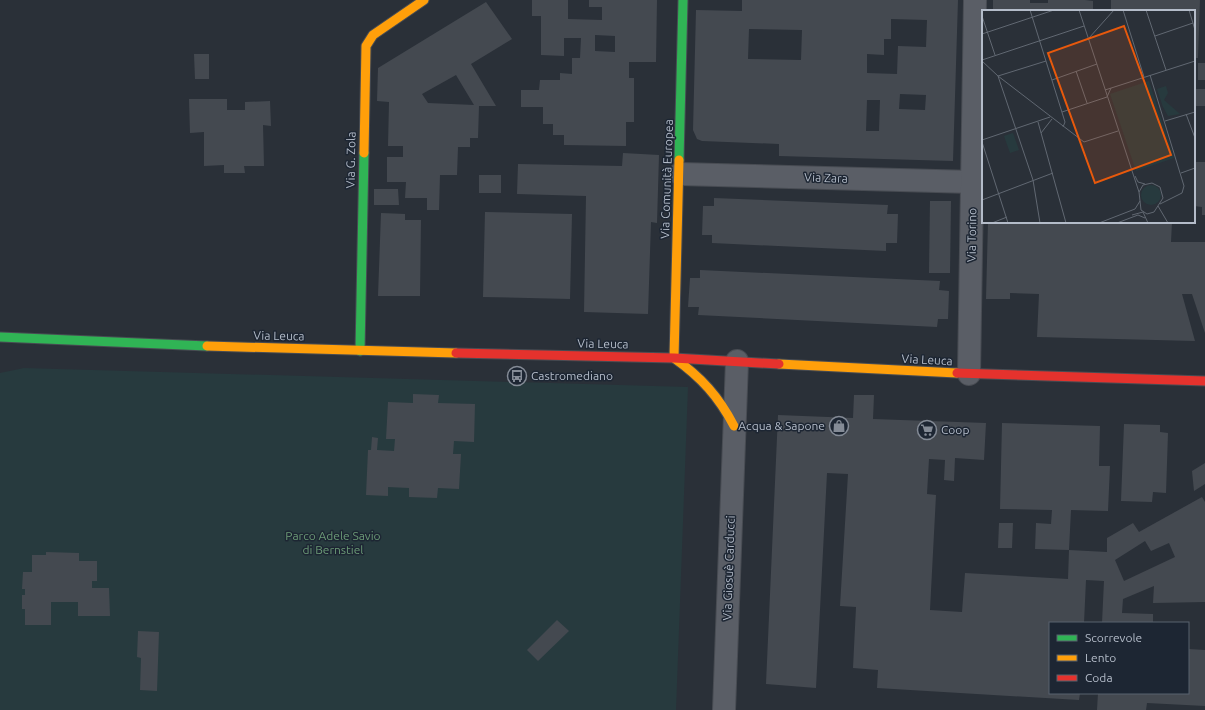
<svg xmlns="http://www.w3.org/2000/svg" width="1205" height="710" font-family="Ubuntu,sans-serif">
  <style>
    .green { fill: #273a3e }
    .building { fill: #444950; fill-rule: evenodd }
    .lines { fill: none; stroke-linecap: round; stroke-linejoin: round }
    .street-casing { stroke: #484c53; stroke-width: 24 }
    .fast-casing { stroke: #484c53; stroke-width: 11 }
    .slow-casing { stroke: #484c53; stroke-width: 11 }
    .jam-casing { stroke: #484c53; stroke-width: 11 }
    .street { stroke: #5a5e66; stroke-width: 22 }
    .fast { stroke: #30b455; stroke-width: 9 }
    .slow { stroke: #ff9f0a; stroke-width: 9 }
    .jam { stroke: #e5322d; stroke-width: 9 }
    .labels { text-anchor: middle; stroke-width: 3; stroke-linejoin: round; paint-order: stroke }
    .street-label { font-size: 12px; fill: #b4bcc9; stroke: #1d2633 }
    .poi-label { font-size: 12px; fill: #b4bcc9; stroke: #1d2633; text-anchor: start }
    .park-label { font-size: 12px; fill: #6b9a76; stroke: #1d2633 }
    .inset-road { fill: none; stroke: #616872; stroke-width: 1 }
    .view { fill: #e8590c; fill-opacity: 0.15; stroke: #e8590c; stroke-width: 2 }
    .inset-edge { fill: none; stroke: #b4bcc9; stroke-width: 2 }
  </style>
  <rect width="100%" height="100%" fill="#2a3038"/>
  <path class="green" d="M24,368L688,387L676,710H0V373Z"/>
  <g class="building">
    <path d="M532,0H568V19L602,20V7H589V0H657L656,62H629V78H634V122H626V146L564,145V135H553V124H543V107H521V90H539L540,80H560V73L572,74V58H580L581,38H564V56L541,55V16H532ZM595,35L615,36V52L595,51Z"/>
    <path d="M742,0H958L953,161L779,156V144L702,141L697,139L693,130L696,10L742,11ZM891,19L927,20L926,47L898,46L897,74L867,73V54L884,55V39H891ZM749,29L802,30L801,60L748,59ZM900,94L926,95L925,110L899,109ZM867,100H880L879,131H866Z"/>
    <path d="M993,0H1030V3H1048V0H1085L1093,1V11H993Z"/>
    <path d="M1111,0H1200L1198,58H1194V11H1111Z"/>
    <path d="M486,2L512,39L471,64L496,106H479L478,138H470V147H458L457,175H440L439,210H427V198H405L406,182H387V157H403V146H388L389,102L377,101L378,68ZM456,75L474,105L428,103L422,94Z"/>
    <path d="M194,54H209V79H195Z"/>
    <rect x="1198" y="63" width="7" height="17"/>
    <path d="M1195,89H1205V106H1194Z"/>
    <path d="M189,99H227V110H245V102L270,101L271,126L263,125L264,166H244L245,173H224V165L204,166V132L190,133Z"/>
    <path d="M623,153L659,155L657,223L651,222L648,314L584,312L586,196L517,194L518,164L622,166Z"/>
    <path d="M1194,162H1205V215H1202V207L1194,206Z"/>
    <rect x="479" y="175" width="22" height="18"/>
    <path d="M374,189H398L399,205H374Z"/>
    <path d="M714,198L888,205L887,214H898L897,243H886V251L712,243V235H702L703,206H714Z"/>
    <path d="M930,201H951L950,273H929Z"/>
    <path d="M485,212L572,214L570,299L483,297Z"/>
    <path d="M381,213L405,214V220H421L420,296H378Z"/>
    <path d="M988,222H1172L1171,242H1205V333L1192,294H1182L1195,341L1037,337L1039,294L1010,293V299H986Z"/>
    <path d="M700,270L940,281L939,290L949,291L948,319H938L937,327L698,315L699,307H688L690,278H700Z"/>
    <path d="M413,394L439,395L438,403L475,404L474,442L454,441L453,454H461L459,489L438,488L437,498L409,497V488L388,487V496L366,495L368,450H371L372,437L378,438L377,450L394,451L395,439H386L388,402L413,403Z"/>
    <path d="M854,395H874L873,419L986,423L984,460L955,458L954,481L944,480L945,460L929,459L927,494L936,495L930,610L962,612L965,573L1068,579L1069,550L1107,552V538L1133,523L1139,532L1202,497L1205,502V602L1153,603L1154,586L1123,599L1122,613L1153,614V623H1102L1104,581L1086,580L1084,623H1050V693H1080L1079,700L877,688L878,670L853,668L856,607L840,606L848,474L827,473L816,688L766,684L778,415L853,418ZM1145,541L1151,551L1169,543L1175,557L1124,581L1115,560Z"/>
    <path d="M1002,423L1100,426L1099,466H1110L1108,511L1071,510L1069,550L1035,549L1036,523L1051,524L1052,510L1000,509Z"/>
    <path d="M1124,424L1160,425V432L1168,433L1166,493L1153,492L1152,502L1121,501Z"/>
    <path d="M1205,463V484L1194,491L1192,471Z"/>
    <path d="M999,523H1013L1012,548H998Z"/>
    <path d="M46,552L79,553V561H97V581H92V588H109L110,616H78V602H51V625H25V609H22V595H25V589H22L23,572H32V555H46Z"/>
    <path d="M557,620L569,631L538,661L527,650Z"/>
    <path d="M138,631L159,632L157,691L140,690L141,658L137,657Z"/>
    <path d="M1188,649L1205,650V706L1147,703L1146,710H1097L1098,693H1188Z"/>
  </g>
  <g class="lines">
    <defs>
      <g id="street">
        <path d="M680,174L973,182"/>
        <path d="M969,374L975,0"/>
        <path d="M724,710L737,361"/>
      </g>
      <g id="fast">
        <path d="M679,160L683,0"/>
        <path d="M0,337L207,346"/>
        <path d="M360,351L364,153"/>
      </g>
      <g id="slow">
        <path d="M364,153L366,46L373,35L424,0"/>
        <path d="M679,160L674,358C701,377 719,397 734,426"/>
        <path d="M207,346L456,353"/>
        <path d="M779,364L957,373"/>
      </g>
      <g id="jam">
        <path d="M456,353L674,358L779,364"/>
        <path d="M957,373L1205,381"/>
      </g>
    </defs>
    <use href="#street" class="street-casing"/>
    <use href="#fast" class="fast-casing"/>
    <use href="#slow" class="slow-casing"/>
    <use href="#jam" class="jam-casing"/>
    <use href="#street" class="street"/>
    <use href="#fast" class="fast"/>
    <use href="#slow" class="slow"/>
    <use href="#jam" class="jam"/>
  </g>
  <defs>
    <symbol id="bus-ring" viewBox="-11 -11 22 22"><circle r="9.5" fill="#1d2633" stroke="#848b96" stroke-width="1.5"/><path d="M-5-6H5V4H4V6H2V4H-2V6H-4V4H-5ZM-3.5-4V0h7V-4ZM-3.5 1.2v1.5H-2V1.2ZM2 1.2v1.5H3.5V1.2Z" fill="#848b96"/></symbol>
    <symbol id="shop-ring" viewBox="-11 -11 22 22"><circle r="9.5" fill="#1d2633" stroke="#848b96" stroke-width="1.5"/><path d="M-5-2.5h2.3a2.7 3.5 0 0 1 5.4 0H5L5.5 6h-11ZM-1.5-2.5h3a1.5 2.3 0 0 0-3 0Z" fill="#848b96"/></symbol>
    <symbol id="supermarket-ring" viewBox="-11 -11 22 22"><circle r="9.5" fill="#1d2633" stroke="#848b96" stroke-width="1.5"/><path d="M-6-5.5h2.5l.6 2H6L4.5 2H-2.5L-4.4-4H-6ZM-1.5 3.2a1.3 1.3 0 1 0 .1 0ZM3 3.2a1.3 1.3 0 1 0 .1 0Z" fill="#848b96"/></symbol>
  </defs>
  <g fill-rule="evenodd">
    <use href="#bus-ring" x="506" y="365" width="22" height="22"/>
    <use href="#shop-ring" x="828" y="415" width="22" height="22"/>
    <use href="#supermarket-ring" x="916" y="419" width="22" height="22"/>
  </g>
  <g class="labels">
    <g class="street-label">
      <text transform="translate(351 160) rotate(-89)" y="4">Via G. Zola</text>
      <text transform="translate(826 178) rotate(2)" y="4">Via Zara</text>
      <text transform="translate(667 179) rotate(-88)" y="4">Via Comunità Europea</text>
      <text transform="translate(972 235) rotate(-89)" y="4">Via Torino</text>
      <text transform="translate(279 336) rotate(1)" y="4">Via Leuca</text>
      <text transform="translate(603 344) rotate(1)" y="4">Via Leuca</text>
      <text transform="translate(927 360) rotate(3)" y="4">Via Leuca</text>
      <text transform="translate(729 568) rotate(-88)" y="4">Via Giosuè Carducci</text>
    </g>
    <g class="poi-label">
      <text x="531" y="380">Castromediano</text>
      <text x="825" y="430" text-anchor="end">Acqua &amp; Sapone</text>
      <text x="941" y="434">Coop</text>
    </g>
    <g class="park-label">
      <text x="333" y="540">Parco Adele Savio<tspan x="333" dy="14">di Bernstiel</tspan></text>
    </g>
  </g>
  <g transform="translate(982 10)">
    <rect width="213" height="213" fill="#2a3038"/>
    <path d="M167,71L192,148L154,161L128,84ZM184,76L186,83L182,90L198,104L186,106L181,97L175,79ZM31,123L37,140L28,143L22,126ZM159 185a10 10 0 1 1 20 0a10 10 0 1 1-20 0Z" fill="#273a3e"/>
    <path class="inset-road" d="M48,0L83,112L81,117M97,0L157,182M141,0L162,67M164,0L184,60M207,0L213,20M0,6L13,45M0,24L72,0M173,26L211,13M107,28L132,0M0,50L102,16M0,51L16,66L102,132L136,121M94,61L105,93M168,65L202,176L200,183L178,194M70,70L115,54M123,80L213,51M80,102L125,87L129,78M204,104L213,128M183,111L213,102M56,112L84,213M59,123L70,109M0,130L68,107M0,132L26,213M199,163L213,158M153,166L156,172L163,174M170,173L178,177L181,188L172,202L165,204L159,200L157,182L161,175ZM0,190L71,163M176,196L186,213M150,205L161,202L166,213M10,213L25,207M58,213L51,170L16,66L64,51M117,213L153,199L158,191M135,213L156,205L163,208"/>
    <path class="view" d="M142,16L189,145L113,173L66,43Z"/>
    <rect width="213" height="213" class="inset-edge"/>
  </g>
  <rect x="1049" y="622" width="140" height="72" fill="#1d2633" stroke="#59626f"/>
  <rect x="1057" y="635" width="20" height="6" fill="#30b455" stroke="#59626f"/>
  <text x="1085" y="642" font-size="12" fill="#b4bcc9">Scorrevole</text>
  <rect x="1057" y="655" width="20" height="6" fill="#ff9f0a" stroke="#59626f"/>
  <text x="1085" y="662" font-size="12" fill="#b4bcc9">Lento</text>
  <rect x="1057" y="675" width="20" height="6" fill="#e5322d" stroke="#59626f"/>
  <text x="1085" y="682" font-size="12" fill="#b4bcc9">Coda</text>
</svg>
